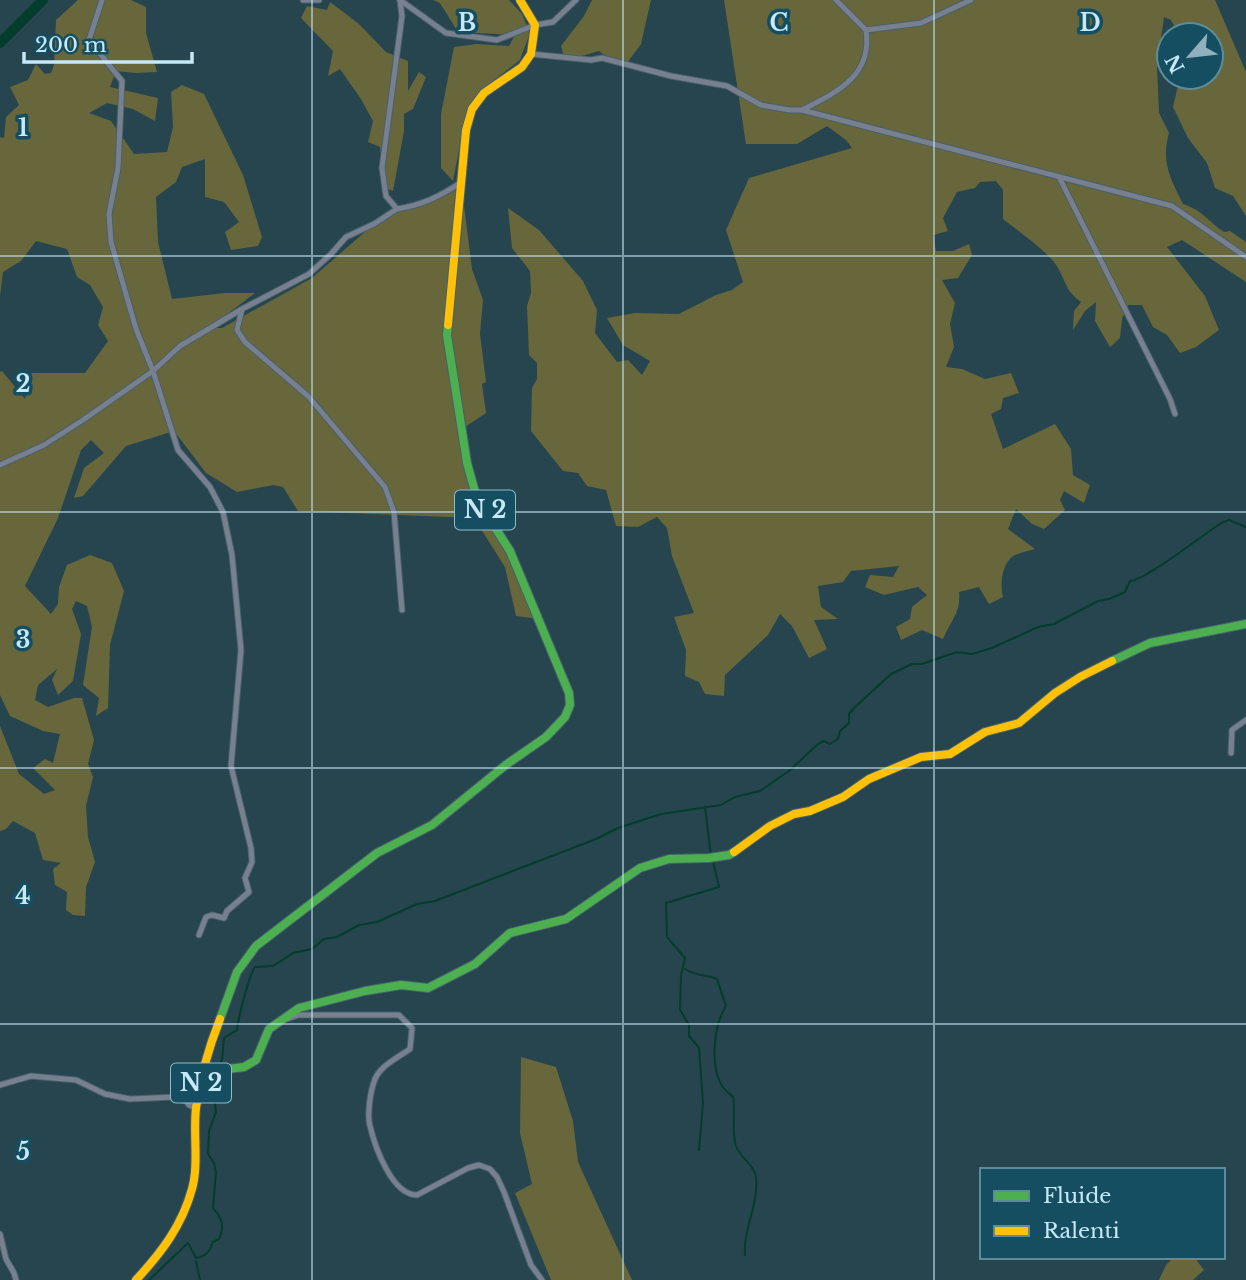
<svg xmlns="http://www.w3.org/2000/svg" width="1246" height="1280" font-family="'Libre Baskerville',serif">
  <style>
    .green { fill: #68673b }
    .lines { fill: none; stroke-linecap: round; stroke-linejoin: round }
    .stream { stroke: #033d2b; stroke-width: 2 }
    .river { stroke: #033d2b; stroke-width: 10 }
    .street-casing { stroke: #46616a; stroke-width: 7 }
    .fast-casing { stroke: #46616a; stroke-width: 10 }
    .slow-casing { stroke: #46616a; stroke-width: 10 }
    .street { stroke: #788090; stroke-width: 5 }
    .fast { stroke: #4caf50; stroke-width: 8 }
    .slow { stroke: #ffc107; stroke-width: 8 }
    .grid { fill: none; stroke: #c7e9f7; stroke-width: 2; stroke-opacity: 0.55 }
    .labels { text-anchor: middle; stroke-width: 7; stroke-linejoin: round; paint-order: stroke }
    .shield { fill: #154e60; stroke: #92baca; stroke-width: 2 }
    .shield-label { font-size: 23px; font-weight: bold; fill: #c7e9f7 }
    .grid-label { font-size: 23px; text-anchor: middle; font-weight: bold; fill: #c7e9f7; stroke: #154e60; stroke-width: 7; stroke-linejoin: round; paint-order: stroke }
  </style>
  <rect width="100%" height="100%" fill="#26454f"/>
  <g class="green">
    <path d="M78,0H131L146,7V33L157,72L136,73L116,71L110,87L158,98L155,121L133,109L107,103L89,113L111,121L134,154L167,152L173,127L171,92L182,85L204,94L243,175L262,237L258,246L231,250L225,232L239,222L224,202L205,197V159L182,167L176,182L156,197L158,242L172,299L225,293H255L209,328H222L312,278L374,224L397,209L438,198L461,182L472,269L483,300L480,334L486,382L482,384L486,413L462,429L467,463L539,619L516,616L505,567L474,518L298,511L283,487L273,485L237,492L206,473L174,431L126,446L83,496L74,498L84,468L104,453L91,440L81,450L58,518L25,586L51,614L58,604L59,587L67,565L90,555L112,563L124,591L110,645L108,708L96,716L99,698L83,685L92,627L87,606L76,601L72,609L81,634L73,681L58,695L52,680L57,669L38,685L35,700L48,707L74,698H82L94,740L88,764L93,777L86,806L88,837L95,862L86,887L85,916L73,915L66,910L67,892L55,885L53,869L61,863L43,860L35,833L13,821L6,829L0,831V726L19,774L44,794L55,790L33,768L45,759L53,763L60,734L43,731L10,716L0,695V372L2,371L25,399L30,373H85L108,341L98,325L103,307L90,285L77,277L67,249L36,241L21,261L3,272L0,296V137L4,138L6,117L19,105L10,87L28,80L36,64L45,74L51,73L54,65L56,20Z"/>
    <path d="M433,0H509L522,14L530,33L520,60L480,91L467,110L453,181L441,168V114L454,47L477,44L509,46L515,35L458,32L440,3Z"/>
    <path d="M592,0H651L641,44L627,63L607,57L599,51L578,57H564L561,46L584,16Z"/>
    <path d="M724,0H1215L1246,72V216L1233,196L1215,188L1207,163L1188,138L1173,107L1178,86L1192,80V77H1211V35H1179L1171,20L1164,17L1157,67L1159,113L1169,133C1161,162 1170,178 1183,204C1204,211 1206,220 1224,232L1230,231L1246,242V282L1182,240L1167,247L1205,296L1219,330L1196,347L1180,353L1167,335L1153,327L1142,305H1128L1122,319L1120,338L1110,347L1095,321L1096,302L1085,311L1073,330L1074,311L1081,302C1063,289 1066,278 1054,262C1039,245 1021,233 1003,219V190L996,181L980,182L975,188L957,192L943,218L948,231L933,235L936,251H953L969,244L972,255L958,278L942,280L955,303L950,324L954,347L946,367L962,369L985,379L1011,373L1019,393L1003,398L1001,409L991,414L1003,449L1055,424L1071,449L1073,475L1090,485L1084,503L1064,491L1060,500L1065,510L1044,529L1032,524L1016,509L1008,529L1035,549C1028,551 1017,553 1012,557C1001,566 1000,586 1003,597L989,604L979,587L959,592C961,613 951,620 943,639L922,630L901,640L896,627L910,619L912,607L927,595L918,587L884,595L865,587L870,575L893,577L899,566L851,571L843,582L818,586L821,607L838,619L814,620L827,649L809,658L792,626L780,614L768,635L725,675L724,696L705,694L699,682L685,676L686,650L674,617L694,613L672,556L667,528L657,517L638,527L616,526L606,490L587,486L578,473L563,471L531,431L532,388L537,379V363L529,355L527,306L531,293L530,271L512,248L508,208L539,230L583,281L597,310L595,333L617,362L628,360L642,375L650,361L623,345L607,318L635,313L679,314L716,295L732,290L743,282L726,230L749,178L852,148L846,140L827,126L797,144H746Z"/>
    <path d="M330,2L359,24L386,52L408,61V91L419,72L426,77L413,109L404,114V131L393,191L385,188L380,147L368,142L373,121L361,99L340,69L328,76L333,51L301,18L307,6L327,10Z"/>
    <path d="M521,1057L556,1067L573,1121L578,1162L632,1280H551L515,1193L532,1184L520,1133Z"/>
    <path d="M1174,1257H1194L1204,1270L1193,1280H1159L1166,1265Z"/>
  </g>
  <g class="lines">
    <g class="stream">
      <path d="M705,807L711,856"/>
      <path d="M685,969C697,977 707,974 717,979L726,1006C714,1024 710,1064 721,1084C723,1089 729,1093 733,1097C736,1113 731,1131 736,1146C741,1159 755,1165 756,1178C759,1204 743,1229 745,1255"/>
      <path d="M219,1065L222,1060L224,1038L237,1030C238,1019 249,975 255,967L273,966L293,953L312,949L324,939L337,937L359,925L377,922L417,904L435,901L596,839L618,828L661,814L721,805L735,797L760,791L789,771L818,744L824,741L830,744L838,739L840,731L849,723V714L854,708L891,674L912,664H922L957,652L972,654L992,648L1038,627L1054,624L1098,601L1109,599L1125,592L1130,581C1146,580 1205,533 1223,522L1229,520L1246,527"/>
      <path d="M699,1150L703,1103L699,1048L689,1036V1025L680,1010L681,975L685,958L667,937L666,903L719,887L713,861"/>
      <path d="M196,1261L200,1280"/>
      <path d="M149,1280L188,1243L196,1258C207,1256 209,1252 213,1242L219,1239C225,1227 222,1218 213,1208L216,1172L214,1163L208,1154L209,1131L216,1112L214,1095L217,1074"/>
    </g>
    <path class="river" d="M0,43L43,0"/>
    <defs>
      <g id="street">
        <path d="M102,0L89,40L122,81L118,168L109,214L111,242L136,329L153,371L178,450L210,487L223,512L232,555L241,650L231,766L251,848L252,862L245,878L249,892L227,911L224,918L212,915L206,917L199,935"/>
        <path d="M303,0H319"/>
        <path d="M400,0L402,16L382,168L386,196L397,209C422,205 439,197 460,183"/>
        <path d="M400,0L446,33L497,40L535,25L553,22L576,0"/>
        <path d="M836,0L866,30L921,23L971,0"/>
        <path d="M531,54L591,60L602,58L671,76L727,86L761,105L790,110H802L1172,206L1246,257"/>
        <path d="M802,110C837,92 873,76 866,30"/>
        <path d="M1059,177L1170,399L1175,414"/>
        <path d="M397,209L374,224L346,237L331,254L309,274L242,309L237,330L245,342L308,396L385,487L394,512L402,610"/>
        <path d="M0,465L44,445L83,420L153,371L180,346L242,309"/>
        <path d="M1231,753L1232,730L1246,720"/>
        <path d="M287,1019L298,1015H399L412,1028L410,1049C397,1058 378,1067 374,1082C370,1093 367,1116 370,1126C375,1147 392,1195 417,1195L468,1168L479,1165L490,1169L497,1177L504,1192L531,1265L542,1280"/>
        <path d="M0,1085L31,1076L76,1080L105,1094L130,1099L175,1097L186,1101L189,1105L196,1108"/>
        <path d="M0,1234L6,1259L14,1273L16,1280"/>
      </g>
      <g id="fast">
        <path d="M1112,661L1150,643L1246,624"/>
        <path d="M220,1019L237,972L256,946L377,853L432,825L507,764L546,737L565,717L570,705L569,693L510,551L477,499L467,463L447,335L448,325"/>
        <path d="M204,1072L244,1067L256,1060L269,1029L299,1008L365,991L401,985L428,988L475,964L510,933L566,919L640,868L669,859L709,858L729,855L734,852"/>
      </g>
      <g id="slow">
        <path d="M448,325L466,130L472,109L484,93L522,67L531,54L535,25L520,0"/>
        <path d="M734,852L770,826L794,814L810,811L843,797L869,779L921,757L950,754L985,732L1019,723L1055,693L1080,677L1112,661"/>
        <path d="M136,1280C161,1253 182,1226 192,1189C199,1165 193,1133 196,1108C200,1078 209,1047 220,1019"/>
      </g>
    </defs>
    <use href="#street" class="street-casing"/>
    <use href="#fast" class="fast-casing"/>
    <use href="#slow" class="slow-casing"/>
    <use href="#street" class="street"/>
    <use href="#fast" class="fast"/>
    <use href="#slow" class="slow"/>
  </g>
  <path class="grid" d="M312,0V1280M623,0V1280M934,0V1280M0,256H1246M0,512H1246M0,768H1246M0,1024H1246"/>
  <g class="labels">
    <g class="shield">
      <rect x="455" y="490.5" width="60" height="39" rx="5"/>
      <rect x="171" y="1063.5" width="60" height="39" rx="5"/>
    </g>
    <g class="shield-label">
      <text x="485" y="518">N 2</text>
      <text x="201" y="1091">N 2</text>
    </g>
  </g>
  <g class="grid-label">
    <text x="467" y="31">B</text>
    <text x="779" y="31">C</text>
    <text x="1090" y="31">D</text>
    <text x="23" y="136">1</text>
    <text x="23" y="392">2</text>
    <text x="23" y="648">3</text>
    <text x="23" y="904">4</text>
    <text x="23" y="1160">5</text>
  </g>
  <rect x="980" y="1168" width="245" height="91" fill="#154e60" stroke="#5c8c9c" stroke-width="2"/>
  <rect x="994" y="1191" width="35" height="10" fill="#4caf50" stroke="#5c8c9c" stroke-width="2"/>
  <text x="1043" y="1203" font-size="21" fill="#c7e9f7">Fluide</text>
  <rect x="994" y="1226" width="35" height="10" fill="#ffc107" stroke="#5c8c9c" stroke-width="2"/>
  <text x="1043" y="1238" font-size="21" fill="#c7e9f7">Ralenti</text>
  <g transform="translate(1190 56) rotate(242)"><circle r="33" fill="#154e60" stroke="#5c8c9c" stroke-width="2"/>
  <path d="M0-5L12 26L0 18L-12 26Z" fill="#8fb0bc"/>
  <text y="-10" font-size="19" font-weight="bold" text-anchor="middle" fill="#c7e9f7">N</text>
  </g>
  <path d="M24 52v10h168v-10" fill="none" stroke="#c7e9f7" stroke-width="3.5"/>
  <text x="35" y="52" font-size="21" fill="#c7e9f7" stroke="#154e60" stroke-width="5" paint-order="stroke">200 m</text>
</svg>
